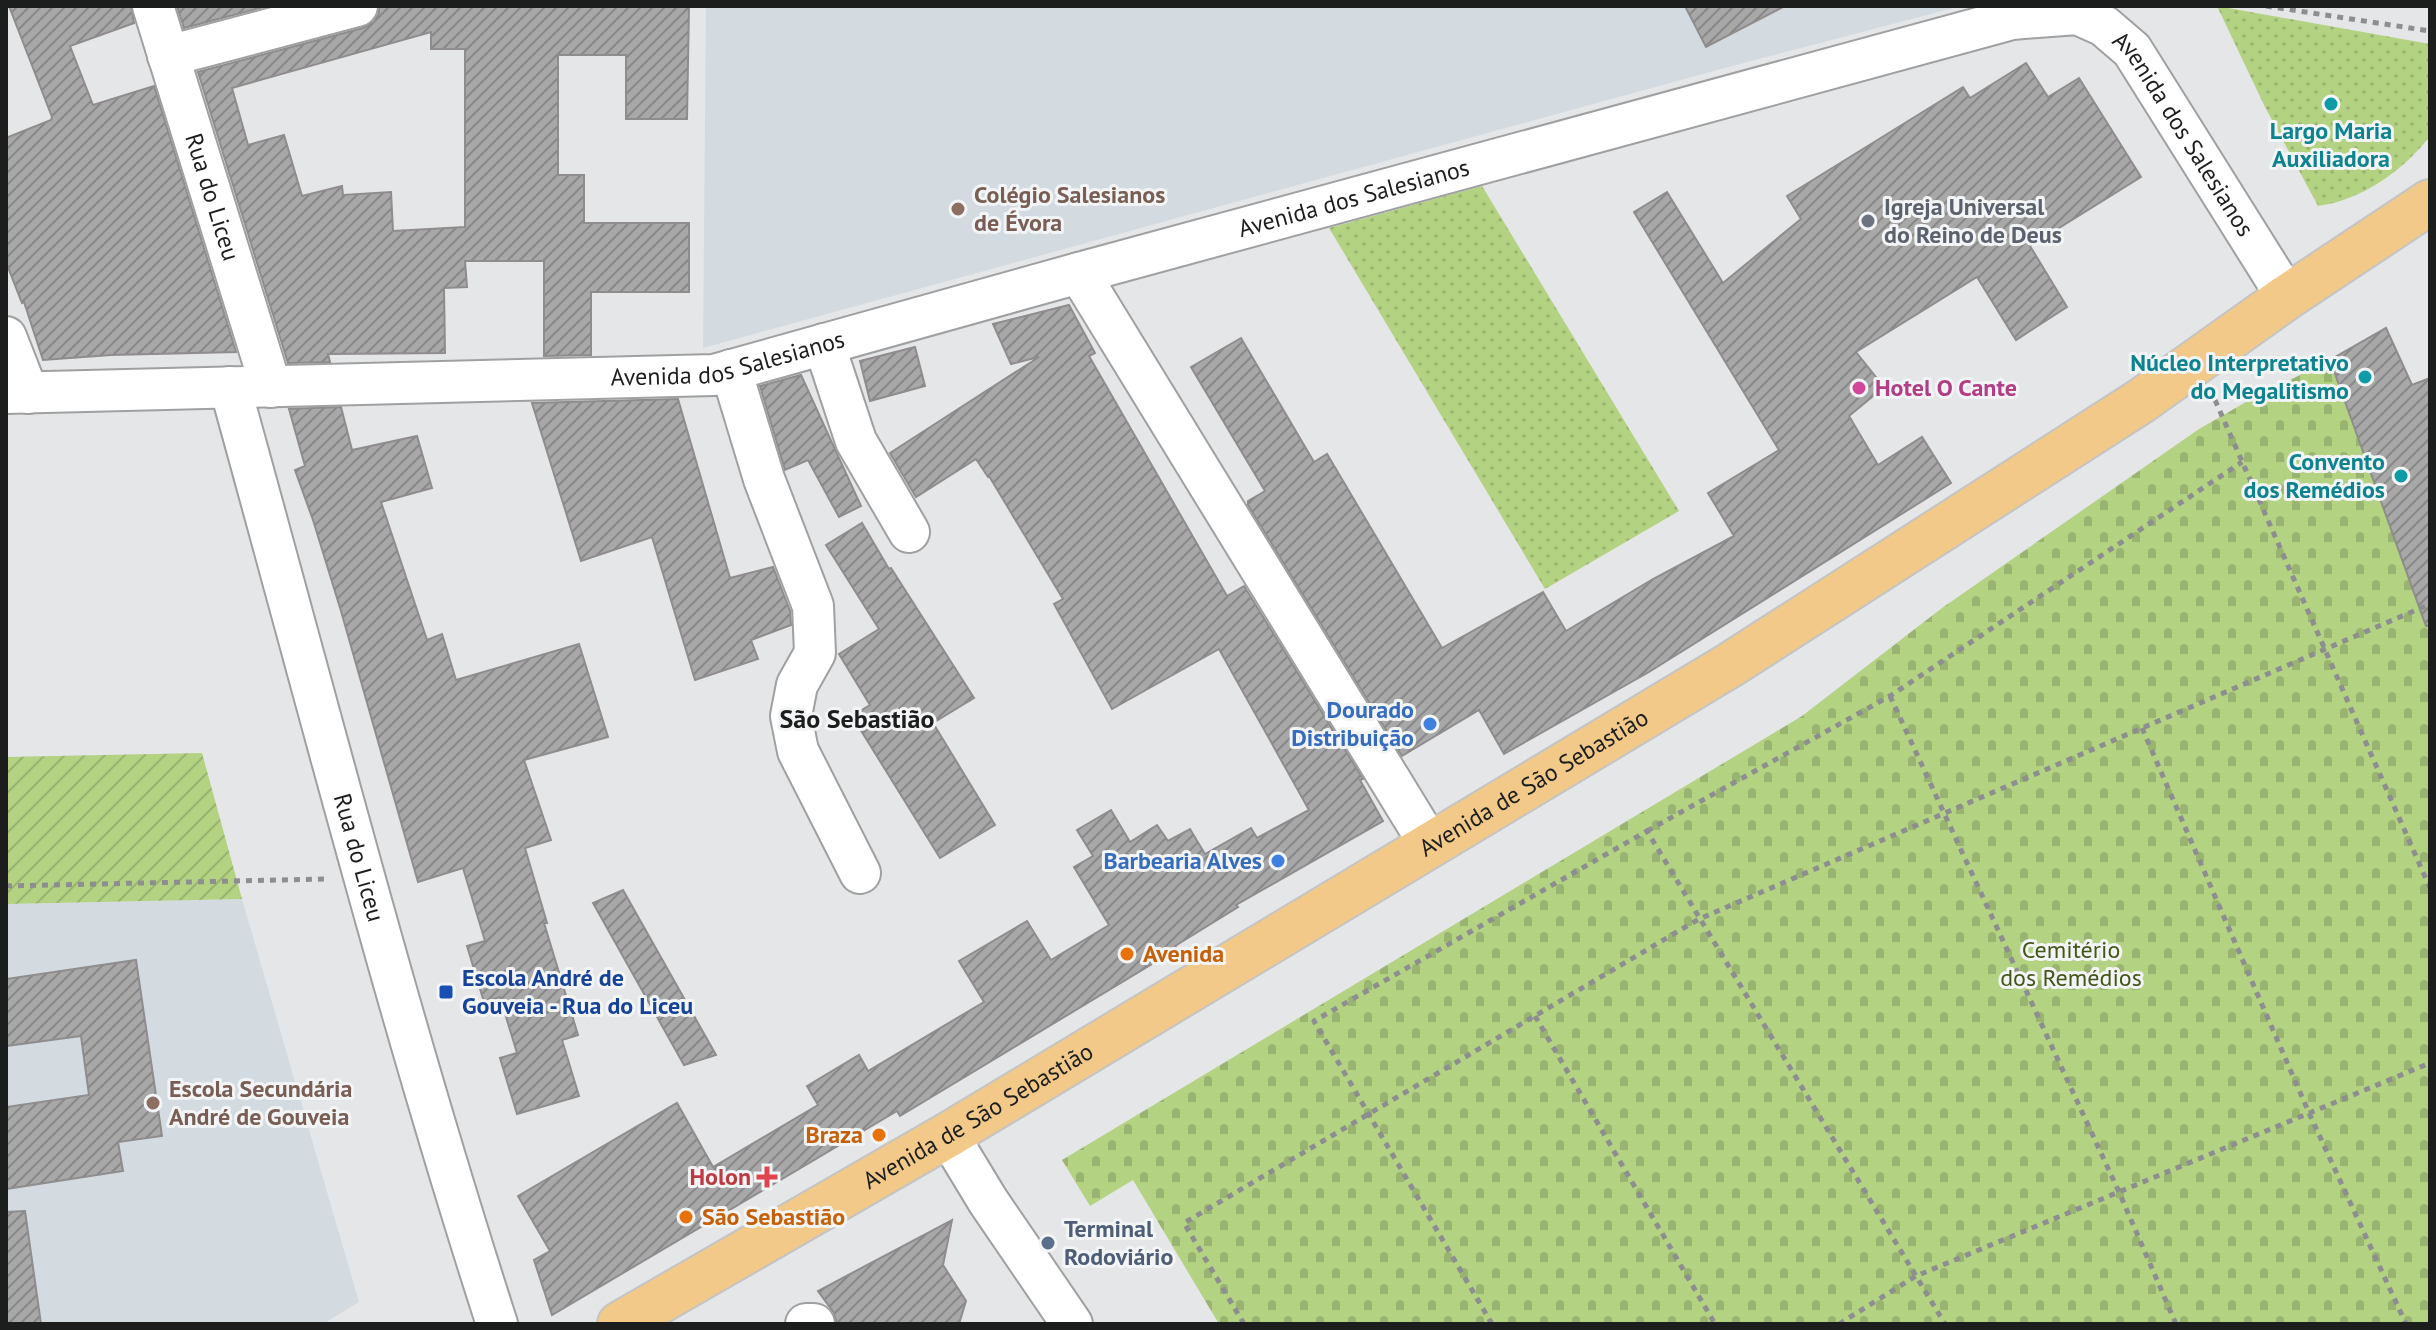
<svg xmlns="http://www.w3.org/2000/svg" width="2436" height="1330" font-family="'PT Sans',sans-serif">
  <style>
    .built { fill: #d3dbe1 }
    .grass { fill: url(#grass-dots) }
    .cemetery { fill: url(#cemetery-stones) }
    .garden { fill: url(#garden-furrows) }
    .building { fill: url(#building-hatch); stroke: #8e8c8d; stroke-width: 2; fill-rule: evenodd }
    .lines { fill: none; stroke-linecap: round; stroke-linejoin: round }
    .minor-casing { stroke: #9fa0a1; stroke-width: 44 }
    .major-casing { stroke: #c4c4c4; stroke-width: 48 }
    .path { stroke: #8d8e8f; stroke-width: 5; stroke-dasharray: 6 6; stroke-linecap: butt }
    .minor { stroke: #fff; stroke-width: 40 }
    .major { stroke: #f2c989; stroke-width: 44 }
    .culture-dot { fill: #0f9aa8; stroke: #f2f4f5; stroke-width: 3 }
    .education-dot { fill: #8d6e63; stroke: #f2f4f5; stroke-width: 3 }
    .worship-dot { fill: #6b7280; stroke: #f2f4f5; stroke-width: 3 }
    .hotel-dot { fill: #d1479c; stroke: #f2f4f5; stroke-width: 3 }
    .shop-dot { fill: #3f7fe0; stroke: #f2f4f5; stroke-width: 3 }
    .food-dot { fill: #e8710a; stroke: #f2f4f5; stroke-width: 3 }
    .transit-dot { fill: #1a4fb4; stroke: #f2f4f5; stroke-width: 3 }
    .health-dot { fill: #e0444e; stroke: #f2f4f5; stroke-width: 3 }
    .service-dot { fill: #5c6f8a; stroke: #f2f4f5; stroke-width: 3 }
    .labels { text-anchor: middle; stroke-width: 6; stroke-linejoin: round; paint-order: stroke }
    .culture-label { font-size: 24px; font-weight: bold; fill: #0d838f; stroke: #f2f4f5; text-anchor: end }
    .street-label { font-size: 24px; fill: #1c1d1d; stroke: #f2f4f5 }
    .education-label { font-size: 24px; font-weight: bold; fill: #785e54; stroke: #f2f4f5; text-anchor: start }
    .worship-label { font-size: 24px; font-weight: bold; fill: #5b616d; stroke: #f2f4f5; text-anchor: start }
    .hotel-label { font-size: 24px; font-weight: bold; fill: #b23c85; stroke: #f2f4f5; text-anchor: start }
    .shop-label { font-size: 24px; font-weight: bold; fill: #366cbe; stroke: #f2f4f5; text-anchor: end }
    .park-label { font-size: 24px; fill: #425617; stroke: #f2f4f5 }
    .food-label { font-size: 24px; font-weight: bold; fill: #c56008; stroke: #f2f4f5; text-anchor: start }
    .transit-label { font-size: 24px; font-weight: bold; fill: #164399; stroke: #f2f4f5; text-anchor: start }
    .health-label { font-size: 24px; font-weight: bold; fill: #be3a42; stroke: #f2f4f5; text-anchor: end }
    .service-label { font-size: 24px; font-weight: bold; fill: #4e5e75; stroke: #f2f4f5; text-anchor: start }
    .neighbourhood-label { font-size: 26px; font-weight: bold; fill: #1c1d1d; stroke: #f2f4f5 }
  </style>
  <defs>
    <pattern id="grass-dots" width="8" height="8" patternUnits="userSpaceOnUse" patternTransform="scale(2)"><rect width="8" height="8" fill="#b3d282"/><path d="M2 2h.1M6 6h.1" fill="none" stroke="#99b470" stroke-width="1.8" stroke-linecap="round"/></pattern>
    <pattern id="cemetery-stones" width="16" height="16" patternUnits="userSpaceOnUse" patternTransform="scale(2)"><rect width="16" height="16" fill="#b3d282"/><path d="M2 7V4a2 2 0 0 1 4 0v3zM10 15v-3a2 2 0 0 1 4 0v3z" fill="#99b470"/></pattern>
    <pattern id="garden-furrows" width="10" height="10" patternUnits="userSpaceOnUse" patternTransform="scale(2)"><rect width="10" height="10" fill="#b3d282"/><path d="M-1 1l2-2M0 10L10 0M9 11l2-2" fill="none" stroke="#99b470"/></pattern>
    <pattern id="building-hatch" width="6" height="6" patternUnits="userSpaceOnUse" patternTransform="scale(2)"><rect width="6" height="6" fill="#a9a8a9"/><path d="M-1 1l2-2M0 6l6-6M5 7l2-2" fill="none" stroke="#898889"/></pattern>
  </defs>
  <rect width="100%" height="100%" fill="#e5e6e8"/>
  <g class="built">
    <path d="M706,6H1961L1721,69L703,348Z"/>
    <path d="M242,899L359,1302L323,1324H6V904Z"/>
  </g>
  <g class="grass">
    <path d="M2217,6L2430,44V136C2404,170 2362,200 2318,206L2264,105Z"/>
    <path d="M1482,186L1679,511L1545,589L1329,228Z"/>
  </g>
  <path class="cemetery" d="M2330,360L2408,576L2430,568V1324H1219L1133,1180L1090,1206L1062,1160L1802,716L1942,608L2199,429L2246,402Z"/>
  <path class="garden" d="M202,753L242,899L6,904V757Z"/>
  <g class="building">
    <path d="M9,6H131L134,23L70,46L93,105L154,86L236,352L111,355L43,360L24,302L22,303L6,262V138L51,120L52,117Z"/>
    <path d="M177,6H267L184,28Z"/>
    <path d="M379,6H689L687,119H626V55H558V175H584V223H689V292H591V355L544,356V261H465L467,287L444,288L445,353L328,354L330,362L288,363L198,72L363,28L374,22L379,13ZM431,32V49H465V227L393,231L391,192L343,195L342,186L302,196L284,135L248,145L232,88Z"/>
    <path d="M1685,6H1785L1706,47Z"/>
    <path d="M2026,63L2048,97L2079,78L2141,177L2030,246L2067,307L2016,340L1977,277L1856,352L1884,387L1849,416L1878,465L1922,437L1951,483L1649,672L1504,754L1479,710L1402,756L1248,505V501L1265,491L1191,367L1241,338L1314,462L1327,454L1442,648L1543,592L1566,631L1653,579L1734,536L1708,493L1779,450L1634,212L1667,192L1723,283L1801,219L1787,196L1963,87L1970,98Z"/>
    <path d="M1069,305L1095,353L1089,356L1227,596L1244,586L1363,779L1360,780L1383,821L1236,905L1238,907L1175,946L1177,949L900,1116L897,1111L552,1315L534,1260L550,1251L518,1196L677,1103L713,1167L818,1105L807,1086L859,1055L868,1071L984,1002L959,961L1027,921L1051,960L1109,925L1074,867L1093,856L1077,830L1111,810L1130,842L1157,825L1168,841L1190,829L1205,854L1251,828L1257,838L1309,810L1219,649L1112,709L1054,604L1063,599L989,476L988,477L976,459L916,497L890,453L1039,357L1011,364L993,324Z"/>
    <path d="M2386,328L2412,385L2430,378V625L2426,626L2330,360Z"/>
    <path d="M915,347L925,386L870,401L860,361Z"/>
    <path d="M801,375L861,506L839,517L808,460L785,470L760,386Z"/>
    <path d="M678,399L730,578L773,567L790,611L791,625L751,640L758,659L695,680L652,537L581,561L532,403Z"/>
    <path d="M341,407L352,450L417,436L432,488L381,502L427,640L442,634L456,680L579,644L608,737L524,760L551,840L525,848L547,923H544L578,1035L562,1040L579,1096L517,1114L500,1058L517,1053L500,997L484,1002L467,946L485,941L463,868L418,882L341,611L313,520L295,470L305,466L289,409Z"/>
    <path d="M862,523L889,569L891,568L974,698L933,723L995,825L940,858L852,716L870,705L839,654L879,629L826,545Z"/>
    <path d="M623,890L716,1055L684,1065L593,903Z"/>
    <path d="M136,960L162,1136L118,1142L123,1171L6,1189V1107L89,1095L81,1036L6,1046V979Z"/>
    <path d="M25,1211L41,1324H6V1212Z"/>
    <path d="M952,1220L943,1265L966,1301L959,1324H837L834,1313L818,1291Z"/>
  </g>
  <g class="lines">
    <defs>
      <g id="minor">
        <path id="s1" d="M153,6L271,387"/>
        <path d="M168,56L357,6"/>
        <path d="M1079,273L1430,845"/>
        <path d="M6,337L28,393"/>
        <path d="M824,344L856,441L909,532"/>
        <path d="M731,370L764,479L813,606L815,653L797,685L791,716L798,751L860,873"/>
        <path id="s2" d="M230,387C317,700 397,1015 497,1324"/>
        <path id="s3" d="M6,393L714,375L1079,273L2012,19L2077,14L2104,26L2132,50L2287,297"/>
        <path d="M948,1135L988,1201L1072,1324"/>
        <path d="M806,1324H814"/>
      </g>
      <g id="major">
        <path id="s4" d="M620,1324L948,1135L1730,665L2141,401L2287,297L2430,202"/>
      </g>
    </defs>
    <use href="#minor" class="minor-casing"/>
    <use href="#major" class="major-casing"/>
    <g class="path">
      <path d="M2266,6L2430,31"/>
      <path d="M2215,400L2430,888"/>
      <path d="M1890,696L2119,1192L2176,1324"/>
      <path d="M2142,728L2309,1113L2406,1324"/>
      <path d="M1647,831L1890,696L2242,462"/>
      <path d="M6,886L325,879"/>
      <path d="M1535,1016L1715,1324"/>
      <path d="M1244,1324L1184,1223L1699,919L2430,604"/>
      <path d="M1492,1324L1314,1021L1647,831L1945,1324"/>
      <path d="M1839,1324L1916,1276L2430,1063"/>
    </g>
    <use href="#minor" class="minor"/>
    <use href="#major" class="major"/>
  </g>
  <g class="culture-dot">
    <circle cx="2331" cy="104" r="8"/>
    <circle cx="2365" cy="377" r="8"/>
    <circle cx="2401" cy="476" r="8"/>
  </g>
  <g class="education-dot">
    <circle cx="958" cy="209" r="8"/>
    <circle cx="153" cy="1103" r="8"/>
  </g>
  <circle class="worship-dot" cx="1868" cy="221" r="8"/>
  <circle class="hotel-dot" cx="1859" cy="388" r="8"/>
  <g class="shop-dot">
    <circle cx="1430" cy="724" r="8"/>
    <circle cx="1278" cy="861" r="8"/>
  </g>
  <g class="food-dot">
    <circle cx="1127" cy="954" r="8"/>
    <circle cx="879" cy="1135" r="8"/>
    <circle cx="686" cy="1217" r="8"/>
  </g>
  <rect class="transit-dot" x="438" y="984" width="16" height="16" rx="4"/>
  <path class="health-dot" d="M763 1165h8v8h8v8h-8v8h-8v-8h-8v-8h8z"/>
  <circle class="service-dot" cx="1048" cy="1243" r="8"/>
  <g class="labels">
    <g class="culture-label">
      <text x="2331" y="139" text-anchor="middle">Largo Maria<tspan x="2331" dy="28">Auxiliadora</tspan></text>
      <text x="2349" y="371">Núcleo Interpretativo<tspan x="2349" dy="28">do Megalitismo</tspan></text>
      <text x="2385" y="470">Convento<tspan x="2385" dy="28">dos Remédios</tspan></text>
    </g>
    <g class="street-label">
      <text dy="8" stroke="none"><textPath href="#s3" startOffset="2284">Avenida dos Salesianos</textPath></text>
      <text dy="8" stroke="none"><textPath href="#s1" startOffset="200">Rua do Liceu</textPath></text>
      <text dy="8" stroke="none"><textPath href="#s3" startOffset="1372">Avenida dos Salesianos</textPath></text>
      <text dy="8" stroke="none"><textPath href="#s3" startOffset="724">Avenida dos Salesianos</textPath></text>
      <text dy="8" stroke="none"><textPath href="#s4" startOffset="1062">Avenida de São Sebastião</textPath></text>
      <text dy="8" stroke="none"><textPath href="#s2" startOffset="488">Rua do Liceu</textPath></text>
      <text dy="8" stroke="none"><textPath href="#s4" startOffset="414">Avenida de São Sebastião</textPath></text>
    </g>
    <g class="education-label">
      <text x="974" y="203">Colégio Salesianos<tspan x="974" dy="28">de Évora</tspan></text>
      <text x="169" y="1097">Escola Secundária<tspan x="169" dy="28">André de Gouveia</tspan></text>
    </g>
    <g class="worship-label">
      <text x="1884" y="215">Igreja Universal<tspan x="1884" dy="28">do Reino de Deus</tspan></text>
    </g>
    <g class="hotel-label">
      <text x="1875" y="396">Hotel O Cante</text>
    </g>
    <g class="shop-label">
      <text x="1414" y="718">Dourado<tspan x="1414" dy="28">Distribuição</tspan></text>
      <text x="1262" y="869">Barbearia Alves</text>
    </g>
    <g class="park-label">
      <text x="2071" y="958">Cemitério<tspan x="2071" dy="28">dos Remédios</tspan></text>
    </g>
    <g class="food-label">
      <text x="1143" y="962">Avenida</text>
      <text x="863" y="1143" text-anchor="end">Braza</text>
      <text x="702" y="1225">São Sebastião</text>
    </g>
    <g class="transit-label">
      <text x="462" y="986">Escola André de<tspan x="462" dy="28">Gouveia - Rua do Liceu</tspan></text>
    </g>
    <g class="health-label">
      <text x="751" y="1185">Holon</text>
    </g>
    <g class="service-label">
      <text x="1064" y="1237">Terminal<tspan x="1064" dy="28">Rodoviário</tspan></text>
    </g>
    <g class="neighbourhood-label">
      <text x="857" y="728">São Sebastião</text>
    </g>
  </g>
  <rect width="2436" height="1330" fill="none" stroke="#1c1d1d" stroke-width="16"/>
</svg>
